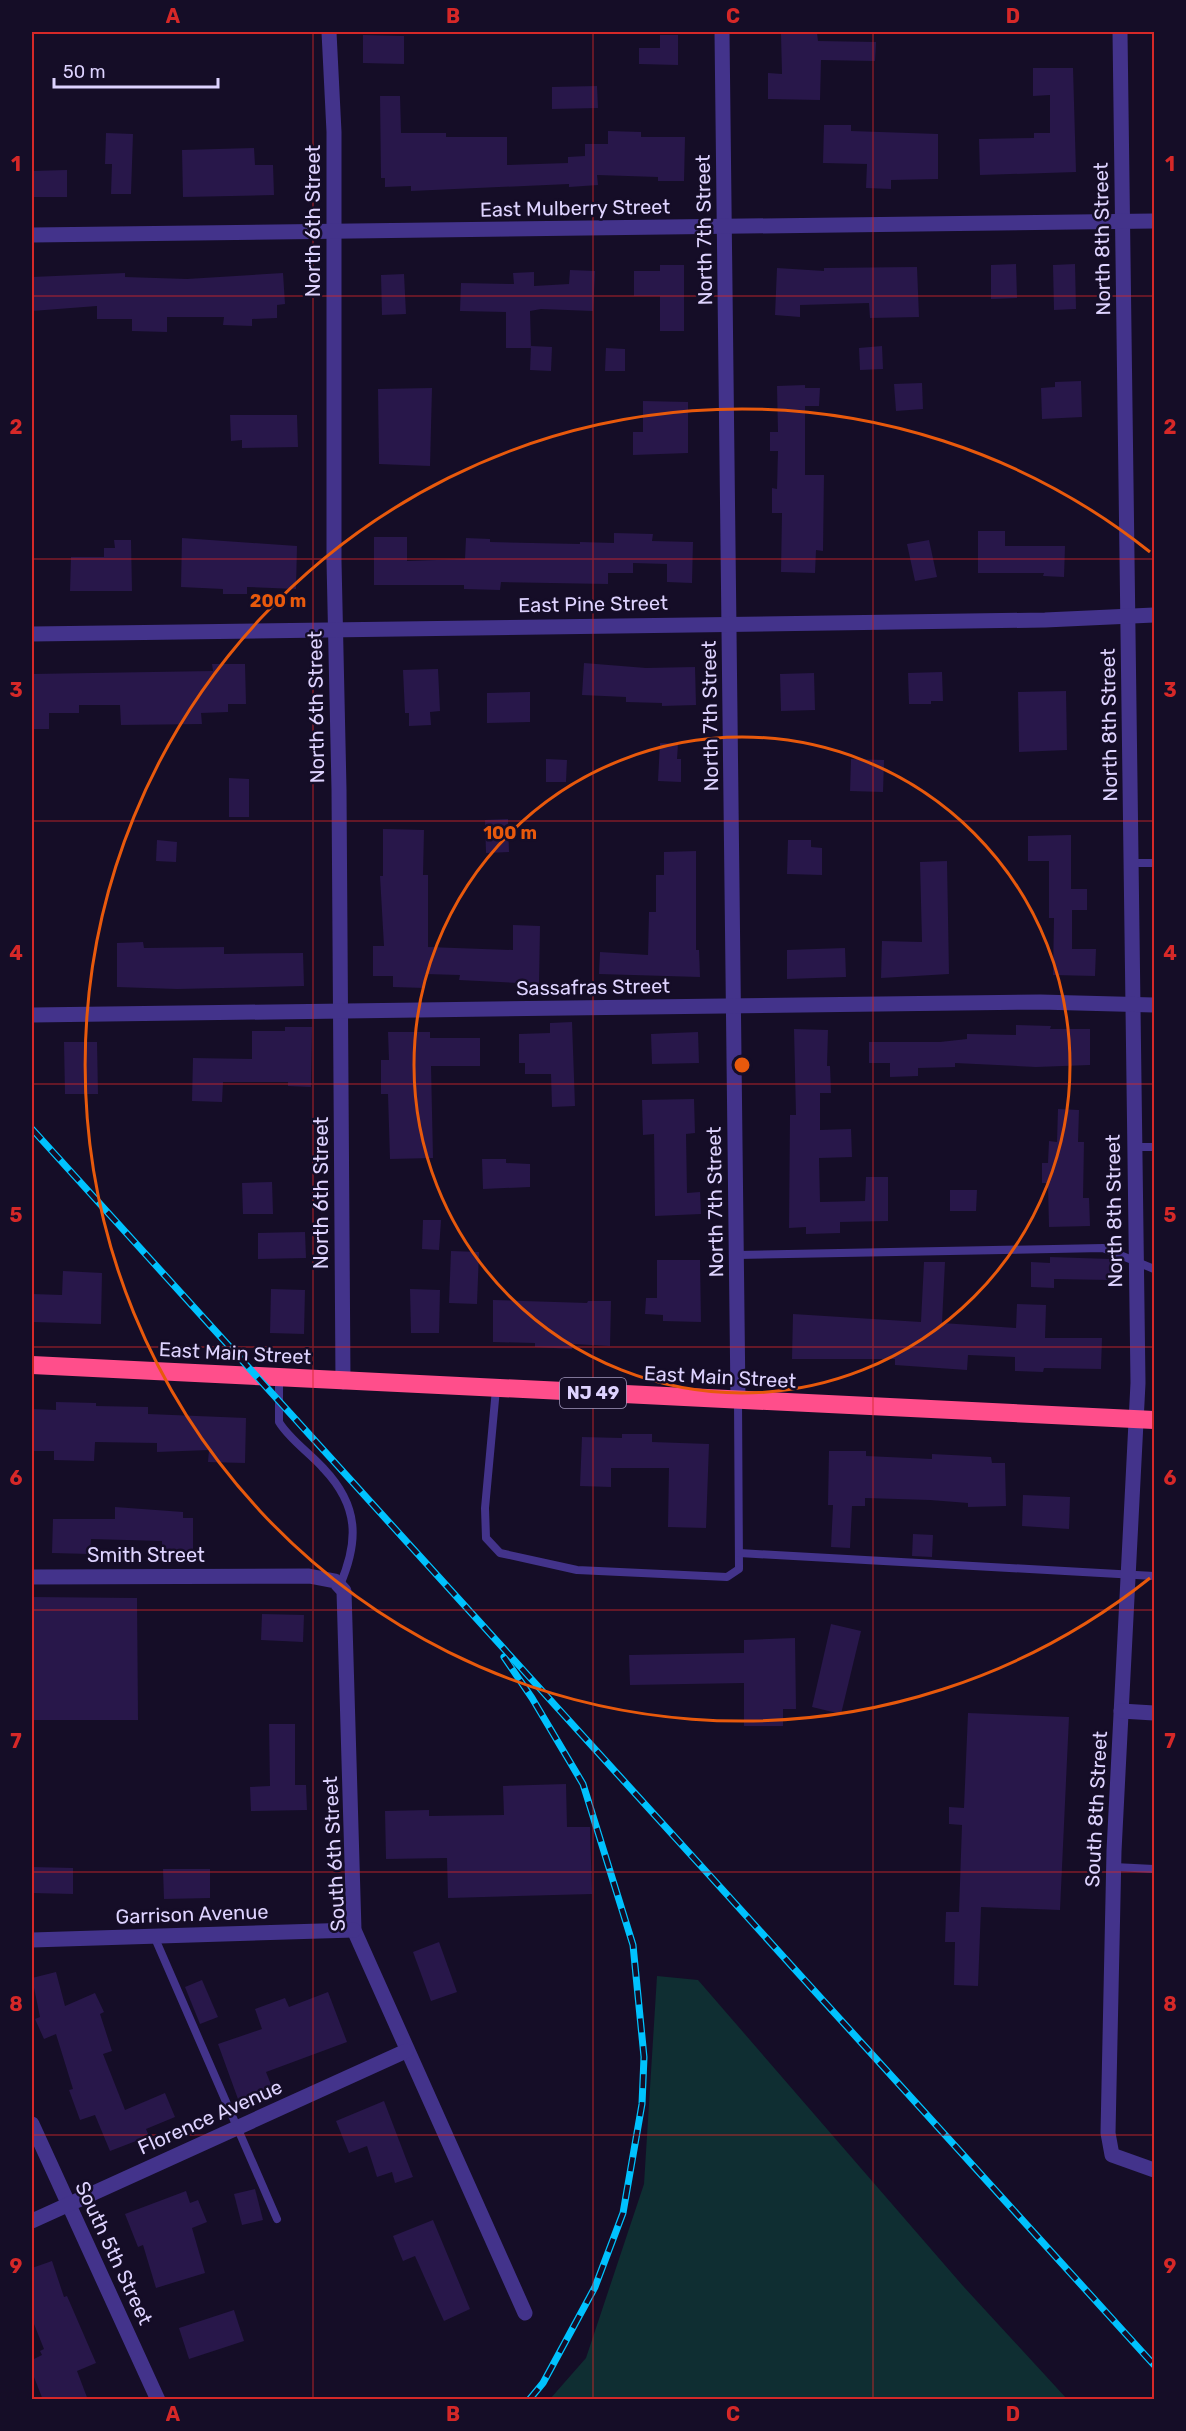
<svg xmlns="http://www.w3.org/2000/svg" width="1186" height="2431" font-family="Rubik,sans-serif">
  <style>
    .green { fill: #0f2e32 }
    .building { fill: #28174a }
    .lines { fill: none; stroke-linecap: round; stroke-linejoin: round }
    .lane { stroke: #43338b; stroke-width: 8 }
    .street { stroke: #43338b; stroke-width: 15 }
    .highway { stroke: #ff4e8b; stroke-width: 18 }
    .rail-casing { stroke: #00c2fe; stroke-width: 7 }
    .rail { stroke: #150d27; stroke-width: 4.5; stroke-dasharray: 14; stroke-linecap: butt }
    .grid { fill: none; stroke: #d62828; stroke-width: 1.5; stroke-opacity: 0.55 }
    .ring { fill: none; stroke: #e8590c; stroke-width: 3 }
    .labels { text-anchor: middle; stroke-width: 5; stroke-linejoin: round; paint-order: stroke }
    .shield { fill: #150d27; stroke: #a298be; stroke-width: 1.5 }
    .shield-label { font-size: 18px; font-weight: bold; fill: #ded3ff }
    .street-label { font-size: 20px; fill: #ded3ff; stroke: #150d27 }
    .centre { fill: #e8590c; stroke: #150d27; stroke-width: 3 }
    .ring-label { font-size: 18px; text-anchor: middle; font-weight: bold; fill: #e8590c; stroke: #150d27; stroke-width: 5; stroke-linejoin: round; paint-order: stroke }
    .neatline { fill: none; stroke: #d62828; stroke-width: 2 }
    .grid-label { font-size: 20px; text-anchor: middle; font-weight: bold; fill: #d62828 }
  </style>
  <rect width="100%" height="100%" fill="#150d27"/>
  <path class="green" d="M657,1976L698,1980L963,2286L1067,2399H550L586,2358L644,2184Z"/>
  <g class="building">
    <path d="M817,33L818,41L876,42L875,61L821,60L820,100L768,99V73L782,74L781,34Z"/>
    <path d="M363,35L404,36V64L363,63Z"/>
    <path d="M660,35H678V65L639,64V48H660Z"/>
    <path d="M1033,68H1073L1076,172L980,175L979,139L1034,138V133H1050V95L1033,96Z"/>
    <path d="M597,86L598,108L552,109V87Z"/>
    <path d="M380,96H400L401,133H446V137H507V165L568,163V157L585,156V144H608V131L641,132V137H685L684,181H658V177L597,175L598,185L569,187V184L411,191V186L385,187V178H381Z"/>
    <path d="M824,125H851V131L938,134V179L891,180V189L866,188L867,164L823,163Z"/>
    <path d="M106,133L133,134L131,194H111L112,164H105Z"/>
    <path d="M254,148L255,165H273L274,195L183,197L182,150Z"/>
    <path d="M67,170V197H32V171Z"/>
    <path d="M1016,264L1017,298L991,299V265Z"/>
    <path d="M1075,264L1076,309L1054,310L1053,265Z"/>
    <path d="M660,265H684V331H660V296H634V271H660Z"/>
    <path d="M917,267L919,317L870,318L869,303L800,305V317L775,315L777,268L824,271V268Z"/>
    <path d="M570,270L595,271L593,311L541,309L530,311L531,348H506V312L460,311L461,283L514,284L513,273L534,272V286L569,284Z"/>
    <path d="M125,273V277L187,279L283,273L285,304L277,305V318L252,319V326L223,325L224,317H167V332L132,331V319H97V306L32,311V277Z"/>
    <path d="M404,274L406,314L382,315L381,275Z"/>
    <path d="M531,346L552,347L551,371L530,370Z"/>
    <path d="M882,346L883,369L860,370L859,348Z"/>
    <path d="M606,348L625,349V371H605Z"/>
    <path d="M1081,381L1082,417L1042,419L1041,388L1055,387V382Z"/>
    <path d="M922,383L923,409L896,411L894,384Z"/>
    <path d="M805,385V388H820L819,406H805V475H824L823,551L816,550L815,573L781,572L782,513H772V488L777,489L778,451H770V432H778L777,386Z"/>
    <path d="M432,388L430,466L379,464L378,389Z"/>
    <path d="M643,401L688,402V453L633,455V432H643Z"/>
    <path d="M230,415H297L298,447L242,448V440L231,441Z"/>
    <path d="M978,531H1005V546H1065L1064,577L1043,576L1044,573H978Z"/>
    <path d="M614,533L653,534L652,541L693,542L692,583L667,582V564L633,563V573H608V584L501,582L500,590L464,589V585H374V537H407V561L465,559L466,538L490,539V542L580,544V542L614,543Z"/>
    <path d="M182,538L297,546L296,589L247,587V594H223V589L181,587Z"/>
    <path d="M114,540H131L132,591H70L71,557H104V548H115Z"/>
    <path d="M929,540L937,577L915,581L907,544Z"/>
    <path d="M584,663L646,668L695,667L696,705L662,706V703L626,702V697L582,695Z"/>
    <path d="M212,664H245L246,704H228V712L201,713L202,724L121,725L120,705H79V713H49V729H32V674L213,671Z"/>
    <path d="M438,669L440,711L430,712L431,725L409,726V713H405L403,670Z"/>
    <path d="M942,672L943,701H931V704H909L908,673Z"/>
    <path d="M814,673L815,710L781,711L780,674Z"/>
    <path d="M1066,691L1067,750L1019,752L1018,692Z"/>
    <path d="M530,692V722L487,723V693Z"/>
    <path d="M660,743L678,744L677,759H681V782L658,781Z"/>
    <path d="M546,759L567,760L566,782H546Z"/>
    <path d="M851,759L884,760L883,792L850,791Z"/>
    <path d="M229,778L249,779V817H229Z"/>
    <path d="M508,819L509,852L486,853L485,820Z"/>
    <path d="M383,829L424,830L423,875H428V947L513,950V925L540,926L539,984L459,980L460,975L425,974V988L393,987V976H373V946H384L380,876H383Z"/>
    <path d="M1071,835V889H1087V910H1072V949H1096L1095,976L1053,975L1054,918H1049V861H1028V836Z"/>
    <path d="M157,840L177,842L176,862L156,861Z"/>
    <path d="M788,840H811V847L822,848V875L787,874Z"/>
    <path d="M696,851V950H699L700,977L599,974L600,952L648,955L649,912H656V875H664V852Z"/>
    <path d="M947,861L949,974L881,978L882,941L922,942L920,862Z"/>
    <path d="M143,942L144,948L224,947V954L303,953L304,986L177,989L117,987V943Z"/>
    <path d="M845,948L846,977L787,979V950Z"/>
    <path d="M572,1022L575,1106L552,1107L551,1074H525V1063H519V1034L550,1033V1023Z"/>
    <path d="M1016,1025L1051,1026L1050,1029H1090V1065L1036,1067L955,1063V1067L918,1068V1076L890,1077V1063H869V1042H940L967,1039V1034L1016,1035Z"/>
    <path d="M285,1027H312L311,1087L288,1086V1082H223L222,1102L192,1101L193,1058L252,1059V1031H285Z"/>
    <path d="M794,1029L828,1030L827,1066H830L831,1093H820V1130L851,1129L852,1157L819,1158L820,1202L865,1201L866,1177H888V1221L840,1222V1233L806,1234V1227L789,1228L790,1115H796Z"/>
    <path d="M388,1032H430V1038H480V1066H431L433,1158L390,1159L388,1094H381V1060H389Z"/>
    <path d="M698,1032L699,1063L652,1064L651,1034Z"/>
    <path d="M64,1042H97L98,1094H65Z"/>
    <path d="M694,1099L695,1133L686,1134L687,1193L700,1192L701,1214L655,1216L654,1134L643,1135L642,1100Z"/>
    <path d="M1058,1109L1079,1110L1078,1142H1084L1083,1198H1089L1090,1226L1049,1227L1048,1183H1042V1163H1048L1049,1141L1057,1142Z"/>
    <path d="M482,1159H506V1163L530,1164V1187L483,1189Z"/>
    <path d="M272,1182L273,1214H243L242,1183Z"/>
    <path d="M950,1190H977L976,1211H950Z"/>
    <path d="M423,1220H441L439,1250L422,1249Z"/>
    <path d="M305,1232L306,1258L258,1259V1233Z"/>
    <path d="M451,1251L479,1252L477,1304L449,1303Z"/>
    <path d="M1050,1257L1110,1259V1280L1054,1279V1288L1031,1287V1262L1050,1263Z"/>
    <path d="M657,1260H700L701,1322L663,1321V1315L645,1314L646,1298H657Z"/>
    <path d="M924,1262H945L942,1323L1016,1328L1017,1304L1046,1305L1045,1338H1102L1101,1369L1044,1368L1043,1372L1015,1371V1357L968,1355L967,1370L895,1365V1359H792L793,1314L921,1322Z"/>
    <path d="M63,1271L102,1273L101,1324L32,1322V1294L62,1295Z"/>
    <path d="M271,1289L305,1290L304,1334L270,1333Z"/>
    <path d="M410,1289L440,1290L439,1333H411Z"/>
    <path d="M493,1300L587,1303L588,1301H611L610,1346L572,1344V1349L535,1347V1343L493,1342Z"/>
    <path d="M56,1402L96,1403V1406L148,1407V1414L246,1418L245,1463L208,1462L209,1450L157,1452V1443L95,1442L94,1461L54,1460V1451H32V1409L56,1410Z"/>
    <path d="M622,1434H652V1442L709,1444L706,1528L668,1527L669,1468H611V1487L580,1486L582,1437L622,1438Z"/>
    <path d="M829,1451H866V1456L932,1459V1454L991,1457L992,1463H1005L1006,1506L968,1507V1503L930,1500L865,1498V1506H852L850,1548L831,1547L833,1505H828Z"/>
    <path d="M1023,1495L1070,1497L1069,1529L1022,1526Z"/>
    <path d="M115,1507L183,1512V1518H193V1557H162V1541L91,1539L90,1554L52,1553L53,1519H115Z"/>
    <path d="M913,1534L933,1535L932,1557L912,1556Z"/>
    <path d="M32,1597L137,1598L138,1720H32Z"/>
    <path d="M262,1614L304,1615L303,1642L261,1640Z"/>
    <path d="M831,1624L861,1631L841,1714L812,1707Z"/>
    <path d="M795,1638L796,1709H783V1726H744V1683L630,1685L629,1655L744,1653V1640Z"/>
    <path d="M968,1713L1069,1717L1060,1910L981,1907L978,1986L954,1985L955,1942H945L946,1912H959L962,1825L949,1824V1807L964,1808Z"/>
    <path d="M269,1724H295V1785H306L307,1810L251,1811L250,1787L270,1786Z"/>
    <path d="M566,1784L567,1827H590L592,1894L448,1898L447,1858L386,1859L385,1811L429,1810V1816L504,1815L503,1786Z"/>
    <path d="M32,1867L73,1868V1894L32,1893Z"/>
    <path d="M163,1869H210V1898L164,1899Z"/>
    <path d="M439,1942L457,1992L431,2001L413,1952Z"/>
    <path d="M56,1972L65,2006L95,1993L104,2012L100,2014L112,2051L103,2054L125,2110L165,2093L175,2117L146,2129L149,2136L110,2151L95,2115L80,2120L69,2090L73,2089L56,2034L44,2039L35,2019L40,2017L32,1978Z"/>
    <path d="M202,1980L218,2017L200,2024L185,1987Z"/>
    <path d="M328,1992L347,2042L266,2072L272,2087L238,2099L218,2044L262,2029L255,2009L285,1998L289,2007Z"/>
    <path d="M384,2101L413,2177L395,2183L392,2172L377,2177L367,2146L349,2153L336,2121Z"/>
    <path d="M255,2189L263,2220L242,2225L234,2194Z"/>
    <path d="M186,2191L190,2203L198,2200L207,2222L192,2228L205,2273L156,2288L143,2245L138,2247L125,2214Z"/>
    <path d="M433,2220L470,2309L444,2321L415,2256L403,2261L393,2236Z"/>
    <path d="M52,2261L64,2297L67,2296L96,2363L77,2371L88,2400H43L32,2372V2360L42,2355L40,2351L44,2349L32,2319V2268Z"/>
    <path d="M234,2310L244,2341L189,2359L179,2328Z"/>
  </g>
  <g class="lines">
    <g class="lane">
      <path d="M1131,863H1154"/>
      <path d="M1134,1147H1154"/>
      <path d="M737,1255L1103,1248L1154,1269"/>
      <path d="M279,1378V1422C290,1440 310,1453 324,1469C359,1506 359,1541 340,1585"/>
      <path d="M496,1389L485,1508L486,1538L500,1553L577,1570L727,1577L739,1569L738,1400"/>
      <path d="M739,1553L1154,1576"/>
      <path d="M1114,1867L1154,1869"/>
      <path d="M154,1936L277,2219"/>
    </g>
    <g class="street">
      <path d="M329,32L334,132V561L339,789L343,1382"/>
      <path d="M722,32L738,1400"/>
      <path d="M1120,32L1138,1383L1114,1851L1108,2133L1112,2155L1154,2170"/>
      <path d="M32,235L1154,221"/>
      <path d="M32,634L1045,620L1154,615"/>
      <path d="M32,1015L1040,1002L1154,1005"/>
      <path d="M32,1577L309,1576L335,1581L344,1591L354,1930L525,2313"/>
      <path d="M1121,1711L1154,1713"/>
      <path d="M32,1940L354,1930"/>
      <path d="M32,2124L158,2400"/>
      <path d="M32,2221L406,2051"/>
    </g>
    <path class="highway" d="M32,1365L1154,1420"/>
    <defs>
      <g id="rail">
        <path d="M32,1129L1154,2365"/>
        <path d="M504,1657L532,1698L583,1784L633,1945L644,2057L642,2104L623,2213L595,2287L543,2383L529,2400"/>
      </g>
    </defs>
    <use href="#rail" class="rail-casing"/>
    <use href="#rail" class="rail"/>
  </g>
  <path class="grid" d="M313,32V2400M593,32V2400M873,32V2400M32,296H1154M32,559H1154M32,821H1154M32,1084H1154M32,1347H1154M32,1610H1154M32,1872H1154M32,2135H1154"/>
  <g class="ring">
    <circle cx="742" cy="1065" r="328"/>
    <path d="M1150 1578A656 656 0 1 1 1150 552"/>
  </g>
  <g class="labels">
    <rect class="shield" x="560" y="1378" width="66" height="30" rx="4.5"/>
    <g class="shield-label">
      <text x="593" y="1399">NJ 49</text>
    </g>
    <g class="street-label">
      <text transform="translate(575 208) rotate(-1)" y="7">East Mulberry Street</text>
      <text transform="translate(313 221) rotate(-90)" y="7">North 6th Street</text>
      <text transform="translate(704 230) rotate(-91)" y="7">North 7th Street</text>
      <text transform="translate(1102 239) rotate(-91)" y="7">North 8th Street</text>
      <text transform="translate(593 604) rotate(-1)" y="7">East Pine Street</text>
      <text transform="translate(316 707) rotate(-91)" y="7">North 6th Street</text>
      <text transform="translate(710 716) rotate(-91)" y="7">North 7th Street</text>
      <text transform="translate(1109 725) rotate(-91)" y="7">North 8th Street</text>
      <text transform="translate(593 987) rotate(-1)" y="7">Sassafras Street</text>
      <text transform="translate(321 1193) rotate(-90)" y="7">North 6th Street</text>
      <text transform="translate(715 1202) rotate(-91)" y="7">North 7th Street</text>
      <text transform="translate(1114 1211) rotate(-91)" y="7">North 8th Street</text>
      <text transform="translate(235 1353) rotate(3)" y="7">East Main Street</text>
      <text transform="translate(720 1377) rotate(3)" y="7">East Main Street</text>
      <text x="146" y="1562">Smith Street</text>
      <text transform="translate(1096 1809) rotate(-87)" y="7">South 8th Street</text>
      <text transform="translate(334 1854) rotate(-93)" y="7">South 6th Street</text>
      <text transform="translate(192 1914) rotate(-2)" y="7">Garrison Avenue</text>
      <text transform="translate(210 2117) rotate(-24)" y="7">Florence Avenue</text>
      <text transform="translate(114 2253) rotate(65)" y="7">South 5th Street</text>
    </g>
  </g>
  <circle cx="742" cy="1065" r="9" class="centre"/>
  <g class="ring-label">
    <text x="278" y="607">200 m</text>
    <text x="510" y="839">100 m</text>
  </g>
  <rect width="1186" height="2431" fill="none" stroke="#150d27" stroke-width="66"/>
  <path d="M54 78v9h164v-9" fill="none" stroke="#ded3ff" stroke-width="3"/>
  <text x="63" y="78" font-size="18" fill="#ded3ff" stroke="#150d27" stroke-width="4.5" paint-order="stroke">50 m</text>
  <rect x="33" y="33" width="1120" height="2365" class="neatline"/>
  <g class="grid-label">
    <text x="173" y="23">A</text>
    <text x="453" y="23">B</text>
    <text x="733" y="23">C</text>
    <text x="1013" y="23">D</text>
    <text x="16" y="171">1</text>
    <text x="1170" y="171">1</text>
    <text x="16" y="434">2</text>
    <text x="1170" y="434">2</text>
    <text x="16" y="697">3</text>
    <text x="1170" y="697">3</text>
    <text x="16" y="960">4</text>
    <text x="1170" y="960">4</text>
    <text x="16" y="1222">5</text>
    <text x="1170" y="1222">5</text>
    <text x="16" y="1485">6</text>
    <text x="1170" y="1485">6</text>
    <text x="16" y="1748">7</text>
    <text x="1170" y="1748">7</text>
    <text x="16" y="2011">8</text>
    <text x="1170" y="2011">8</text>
    <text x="16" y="2273">9</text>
    <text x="1170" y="2273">9</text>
    <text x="173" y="2421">A</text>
    <text x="453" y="2421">B</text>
    <text x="733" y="2421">C</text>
    <text x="1013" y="2421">D</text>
  </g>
</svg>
